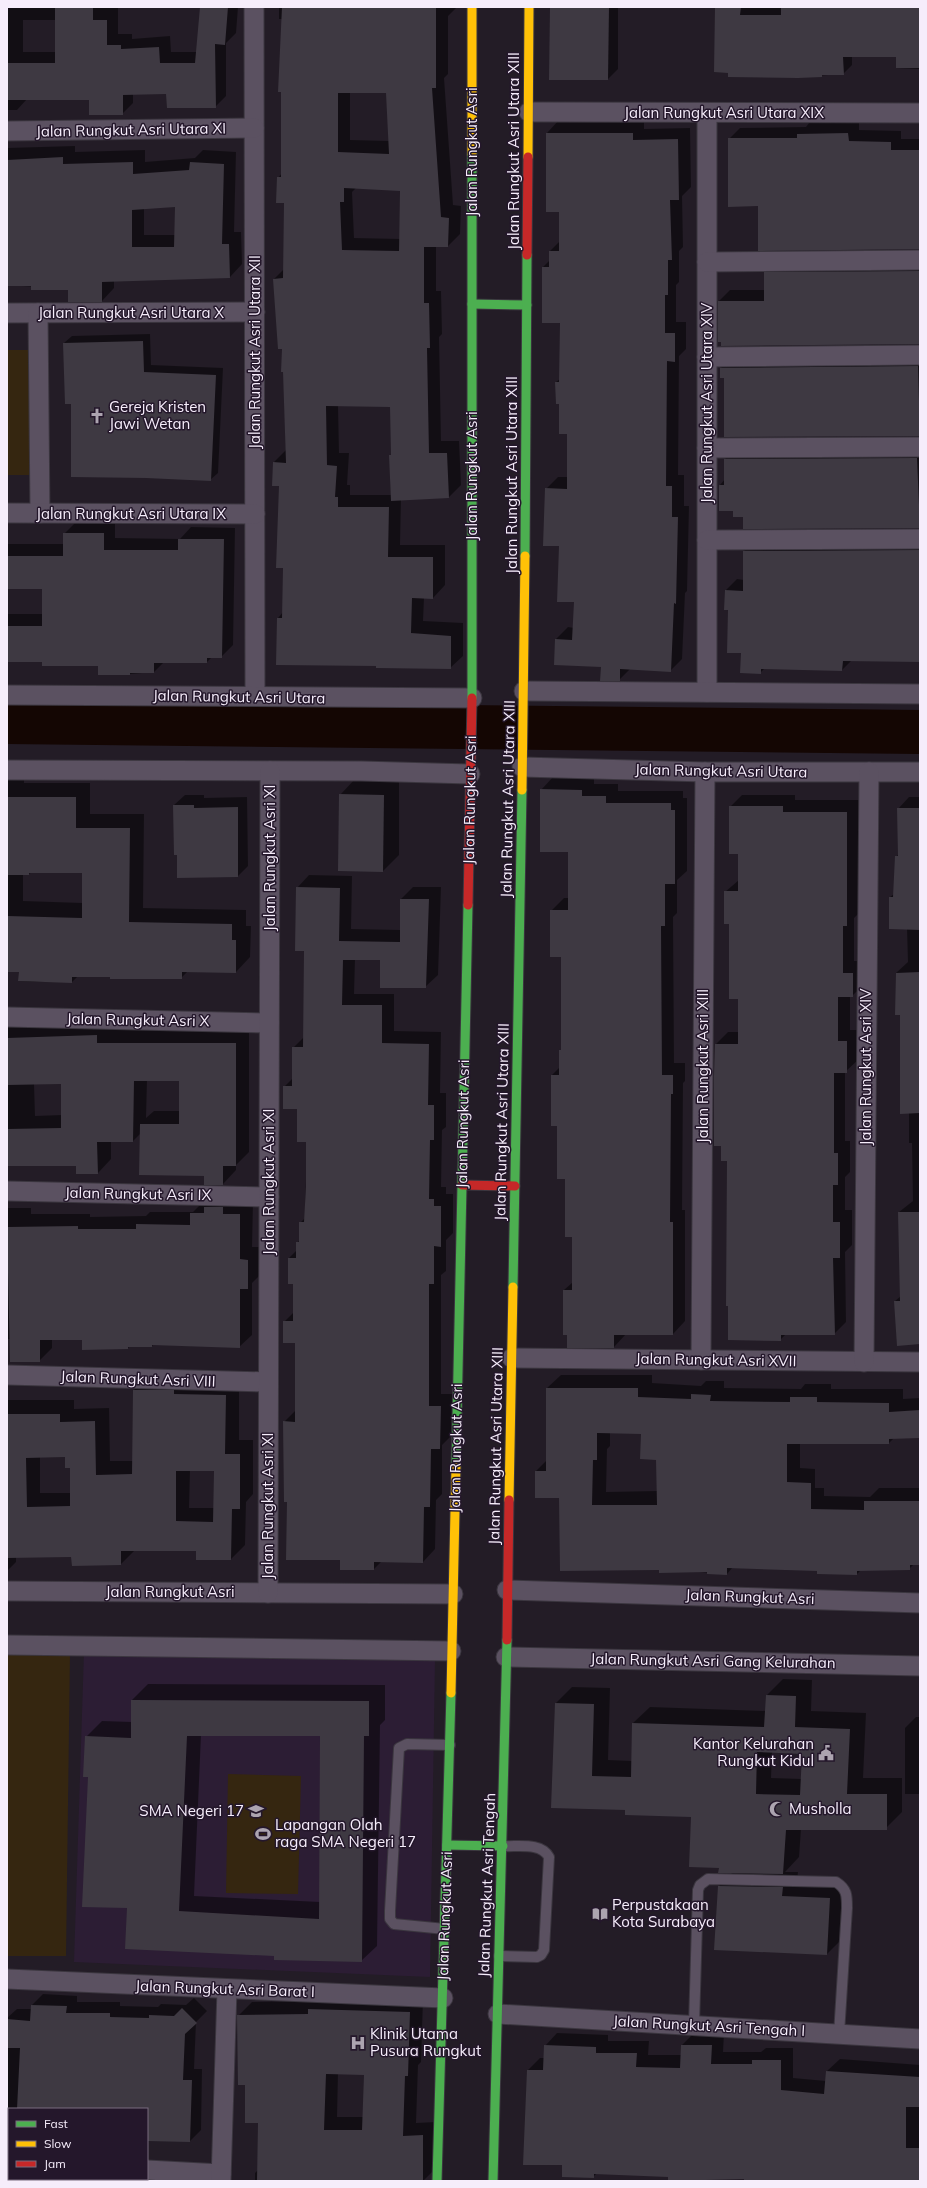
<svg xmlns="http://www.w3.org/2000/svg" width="927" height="2188" font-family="Mulish,sans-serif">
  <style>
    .built { fill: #2c1d34 }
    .green { fill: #352610 }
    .shadow { fill: #0007; fill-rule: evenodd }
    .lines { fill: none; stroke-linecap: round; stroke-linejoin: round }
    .river { stroke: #140603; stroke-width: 44 }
    .building { fill: #3e3942; fill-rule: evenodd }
    .lane-casing { stroke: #3b363f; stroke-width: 12 }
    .street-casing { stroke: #3b363f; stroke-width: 21 }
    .fast-casing { stroke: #3b363f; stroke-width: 11 }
    .slow-casing { stroke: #3b363f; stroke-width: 11 }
    .jam-casing { stroke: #3b363f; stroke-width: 11 }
    .lane { stroke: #5b5161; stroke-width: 10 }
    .street { stroke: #5b5161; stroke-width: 19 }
    .fast { stroke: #4caf50; stroke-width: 9 }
    .slow { stroke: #ffc107; stroke-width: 9 }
    .jam { stroke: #c62828; stroke-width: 9 }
    .labels { text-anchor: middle; stroke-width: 3; stroke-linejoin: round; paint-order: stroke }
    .street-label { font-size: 15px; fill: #f6edfb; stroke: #24172b }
    .poi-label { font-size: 15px; fill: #f6edfb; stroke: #24172b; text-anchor: start }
  </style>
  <rect width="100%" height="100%" fill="#231c26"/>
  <path class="built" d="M84,1652L435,1659L430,1977L74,1962Z"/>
  <g class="green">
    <rect x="7" y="350" width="22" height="125"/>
    <path d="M7,1652H70L66,1956H7Z"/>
    <path d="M228,1774L301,1776L298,1894L226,1893Z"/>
  </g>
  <g class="shadow">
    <path d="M7,7H118V34H132V39L170,36L171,52H197L201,7H238L236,33L226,43V96L215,107L167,93L133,94V103L122,114L90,99H27L17,110H7ZM23,20H56V52H23Z"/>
    <path d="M279,7H457L448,16V74L444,78L453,205L461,206L460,234L448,246H436V291H441L442,334L439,337L441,441H459L461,485L449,497L401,499L400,545H445V585L433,598H424L423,621L463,623V656L450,668L278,618L283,612L284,567L280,485L274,462L286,450L283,348L274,279L284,269L285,202L278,178L282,173L283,19H279ZM350,92H387L389,141L350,140ZM356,188L401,190V239L354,238L352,192ZM338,406H391L392,454L390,456L391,495H350V485H347L349,453H339Z"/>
    <path d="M551,7H618V69L608,79Z"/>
    <path d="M716,7H920V69L897,68V56H852V65L843,74L798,77Z"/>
    <path d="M558,121H644V129L690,128L691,187L682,196L683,247L679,251V282L676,285V322H686V349L679,356L678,475H684V506H689L687,591L685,593L682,659L670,671L630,669L619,680L602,666L556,639L568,627L574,628L576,601L546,489L558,477H568V433L556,382L560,379L561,322L543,267L550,260V251L560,241V211L547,133Z"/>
    <path d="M859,122V130L901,131V139H920V248L759,250V205L729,139L740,128L806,127L809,123Z"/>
    <path d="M75,146V152L145,150V162L195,158L203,150L236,152L234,232H241L242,264L230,277L114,280V288L102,301L69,289L7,285V148ZM176,206L175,235H144V208Z"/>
    <path d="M920,260V343L722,345L719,301L730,290H765V273L776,262Z"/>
    <path d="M150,334L151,365L223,368L218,473L210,480L72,403L64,343L72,336Z"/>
    <path d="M920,355V435L725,436V377L721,368L732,357Z"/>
    <path d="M920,447V527L744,528V516L734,510L720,485L725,479V459L736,448Z"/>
    <path d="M76,522H115V538L180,539L191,527L235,528L233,645L221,657H212L207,662H164L154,672L130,674L99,665L43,661H7V614H43V588H7V544H64V534Z"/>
    <path d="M920,539V661L852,660L842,670L765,668L760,673L742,652L729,609L726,590L737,579L744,580V551L755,540Z"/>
    <path d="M7,766L24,767V783H90V814H144L143,908L246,910V926H251L250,957L236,972L188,971L181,978L78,976L72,982H34L19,981L20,971H7ZM32,872H83V903L23,901V874H29Z"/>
    <path d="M553,777L594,778V784H618V791H683V798H687V871L677,880V913L673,917L674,1063H685V1081L683,1083L682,1210H685V1321L673,1334H626L614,1347L564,1290L573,1282V1236L558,1125H552V1075L560,1067L562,1049V956L551,911L564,898H569V851L541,790Z"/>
    <path d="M355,779L399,780V855L383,871L340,795Z"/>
    <path d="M185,795H204V798L247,797L248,866L238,876L178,854L174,805Z"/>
    <path d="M742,795H795V800H859V913L854,918V961H864V984L852,996H850V1030H858V1060L845,1072V1141H850V1172L845,1177V1210H852V1245L845,1252L846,1322L834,1334H786L780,1340L728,1160L716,1044L728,1032H739V998L725,892L739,880V853L730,807Z"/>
    <path d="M909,797H920V1343L895,1301L901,1296L899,1212L913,1201L912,1143H909V1113L896,973L908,962L907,928L890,897L894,894L896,857L899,854L898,809Z"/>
    <path d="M309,875L352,876L351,929L401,930V899L413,887H441L438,975L425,987L381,959H355L354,994H394V1031L441,1032L440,1093H446V1127L442,1130L441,1187H446V1194H453V1233L446,1240V1271L441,1275V1394H453L452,1435L442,1445V1494L436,1500L435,1549L423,1562L382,1561L374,1569L341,1559L288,1501L284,1422L296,1410V1342L284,1322L294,1312V1283L289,1258L297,1250V1243L300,1240V1223L305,1218L307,1141L298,1108L284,1087L293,1078V1048L304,1037L305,950L297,888Z"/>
    <path d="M7,1018L110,1022V1029L249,1030V1152L236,1165V1170L223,1184L141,1133L133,1141H111V1159L98,1173L77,1165L7,1166ZM147,1080H180V1111H154L146,1118ZM62,1083V1115L35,1116L34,1084Z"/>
    <path d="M204,1201L253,1202L252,1247H260V1275L252,1283V1335L239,1347L154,1344L152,1346H130L128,1348L83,1339H52V1348L39,1361L11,1339H7V1208H31V1214H90V1217L146,1216L150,1212H193Z"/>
    <path d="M561,1375H652V1383L701,1386L706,1381H724V1388L801,1389L805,1384H831V1389H903V1399L920,1398V1437L894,1438L889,1443H800V1468L815,1469V1488H824V1496L870,1497L879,1488H920V1564H914L909,1569L861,1570L857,1574L818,1570L733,1567L727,1574L660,1569L560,1497H536V1471L547,1460V1388ZM610,1432L642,1433L657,1459L658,1491L606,1492L607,1449L610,1446Z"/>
    <path d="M148,1376L239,1381V1440H253V1494L246,1502L245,1545L231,1559H197V1550H135L121,1564L72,1556L16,1557V1562L7,1571V1400H74V1409L109,1408L110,1461H134V1390ZM66,1456L71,1467V1493H40V1457ZM190,1470H215L214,1508H189Z"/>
    <path d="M783,1679L812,1680L811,1711L866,1713L863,1778H902V1812L886,1828L801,1829L799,1857L785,1872H798L797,1881L845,1883L843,1938L827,1954L719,1886L733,1872L720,1867L692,1816L626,1809L552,1807L556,1703L572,1687L610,1688L608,1760L632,1761L633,1723L650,1707L766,1711L767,1695ZM772,1752L803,1753L802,1779L771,1778Z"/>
    <path d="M148,1684L385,1685V1720L380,1725L377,1946L361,1961L275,1955L128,1907L89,1776L86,1737L102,1721L132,1722V1700ZM201,1735H321L320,1902L194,1896Z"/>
    <path d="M916,1717H920V1794H905V1728Z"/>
    <path d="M43,1994L77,1996V2002H120V2006L158,2007L161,2004L186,2005L194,1998L207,2011L196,2022L194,2069H202L201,2130L190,2141L147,2140V2109H9V2136H7V2018L17,2009H31L32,2005Z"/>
    <path d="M423,1999L421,2062L418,2065L416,2123L436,2122V2168L423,2181H255V2173L258,2170L259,2122L246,2084L238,2016L252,2002ZM338,2073L365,2074L364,2117H337Z"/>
    <path d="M557,2033L608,2035V2041H649L648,2055H681L682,2045L694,2033H724L723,2052H761L766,2048H793V2078L826,2081L827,2071L840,2059L920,2065V2181H745V2178H704L701,2181L669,2180V2176L597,2173L593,2177L563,2164L528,2070L540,2058H545V2046Z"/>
    <path d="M7,2176H9V2179H84V2181H7Z"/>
  </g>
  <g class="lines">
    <path class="river" d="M7,722L920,732"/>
  </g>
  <g class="building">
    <path d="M55,7H93V20H107V45H121V49L159,47L160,63H195L200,7H228L225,45L215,44L216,108H167L166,94L123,95V115H89V100H7V63H55Z"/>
    <path d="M282,7H436V88H432L441,217L449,218L448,247H424V303H429L430,348H427L429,453H447L449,498L391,501L389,455H391L390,407L326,406L327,465L337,466L335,497H338V507H389L388,557H433V599L412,598L411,633L451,636V669L376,668V666L276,665L277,618H282L283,568H276L279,486H272L273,462L286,463L283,372H281L282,349H278L273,279L283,278L284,203H276L277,177H281V92H278ZM338,93H386L389,154L338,152ZM344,188L400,191L399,251L342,250L340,202H344Z"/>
    <path d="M550,7H609L608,80H549Z"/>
    <path d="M715,7H741L740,15H781V7H920V68H896V57H843L844,75H822V77L798,78L728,77V73L714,72Z"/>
    <path d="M546,133H633V140L678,139L679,200H670L672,260H668V295H665V333H675V362L667,361L666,486H672V517H678L676,604L674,603L671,672L620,669V681H600L601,667L554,665L555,639L572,640L574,602H557L559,546H543L545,488L567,489V434H559V404H556L555,382H559L560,323H542V267H549V251H559V212H546Z"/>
    <path d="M848,133L849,141L891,142V150H920L919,249L758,251V206L728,207V138H797V134Z"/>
    <path d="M63,157V164L133,162V174L189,170L190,162L224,164L222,244H229L230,278L102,282V302H68V290H31V286H7V160ZM175,207L174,247H132V210Z"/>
    <path d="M919,271L920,344L721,346V342H718V301H764V272Z"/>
    <path d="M143,341L144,372L216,375L211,481L146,478L71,477V404H65L63,343Z"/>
    <path d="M918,366L920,436L724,437V378H720V368Z"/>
    <path d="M917,458L920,528L743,529V517H733V511H719V485H724V459Z"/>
    <path d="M63,533H104V550H178V539H224L222,658H207V663H154V673H130V675H98V666H42V662H7V626H42V589H7V556H63Z"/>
    <path d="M920,550V662L843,661L842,671L761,669V674L740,673L741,653H727L728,610H724L725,590L743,591V551Z"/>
    <path d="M540,789L582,790V796H606V803H671V810H675V884H665V926H661L662,1075H673V1094H671L670,1222H673V1335H614V1348H567V1335H563V1290H572V1237H565V1179H557V1126H551V1075H559V1050H561V957H550V910H568V852H540Z"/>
    <path d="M339,794L384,795L383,872L338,871Z"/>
    <path d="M7,797H76V828H130L129,922L232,924V940H236V973L182,972V979H110V977H72V983L18,981L19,972H7V916L82,918V873H29V875H7Z"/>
    <path d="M173,805H194V808L238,807V877L177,878V855H174Z"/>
    <path d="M729,806H783V812H847V926H843V973H853V997H838V1041H847V1073H834V1153H838V1185H833V1222H840V1258H833L835,1335H781V1341L728,1340V1306H726L727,1161H721V1146H714V1075L715,1044H738V999H729V924H724V891H738V854H729Z"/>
    <path d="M897,808H920V930L889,929V897H893L895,856H898Z"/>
    <path d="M296,887L340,888L339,941L400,942V899H429L426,988H380V960H343L342,1005H382V1043L429,1044L428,1105H434V1140H430L429,1199H434V1206H441V1247L434,1246V1284H429V1406H441L440,1449H431L430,1507H424L423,1563L374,1562V1570H340V1560H286L287,1502H284L283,1421L295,1422V1343H283V1321H293V1284H288V1258H296V1242H299V1222H304L306,1186V1142H297V1109H283V1086H292V1047H303L304,951H295Z"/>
    <path d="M920,972V1113L900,1114V1015H895L896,973Z"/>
    <path d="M97,1035V1043H236V1166H223V1185H204V1176L139,1175L140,1124H179V1081H134L133,1142H97L98,1174H76V1166H7V1129L61,1128V1084L7,1085V1038Z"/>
    <path d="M204,1207H223V1214H240V1259L248,1260V1289H240V1348L152,1345V1347H128V1349L82,1350V1340H40V1362H10L7,1227L78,1226V1229H136V1224L190,1225V1213H204Z"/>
    <path d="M898,1212H920V1344L897,1346L894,1301H900Z"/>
    <path d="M546,1388H638V1397L691,1399V1394L711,1395L710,1401L790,1402V1397H817V1402L889,1403V1412L920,1410V1438L889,1439V1444H787V1482L811,1483V1509L864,1510V1501H920V1565H910V1570L857,1571V1575L817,1574V1571L727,1568V1575L707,1574V1572L659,1573V1570L560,1571L559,1498H535V1471H546ZM597,1433L641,1434L640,1459L656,1460L657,1505H592L593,1460H597Z"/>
    <path d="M133,1390H174V1394L226,1395L225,1454H240V1509H232L231,1560H196V1551H121V1565L72,1566L71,1557L7,1558V1414H60V1422L95,1421L96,1475L132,1474ZM65,1457V1468H70V1506L27,1507L26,1458ZM176,1471H214L213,1522L176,1521Z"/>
    <path d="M766,1695L796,1696L795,1727L850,1729L847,1794H887V1830H786L783,1874L718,1873L719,1868L689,1867L691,1817L625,1815V1810L551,1808L555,1703L594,1704L592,1776L631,1777L632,1723L764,1727ZM757,1752L802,1754L800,1795L756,1794Z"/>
    <path d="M131,1700L369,1701V1736H364L362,1962L274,1960V1956L125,1949L127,1908L82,1907L88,1777H83L85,1736L131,1738ZM187,1736H320L319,1919L179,1911Z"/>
    <path d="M718,1886L783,1887L782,1896L830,1898L827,1955L714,1950Z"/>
    <path d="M31,2005L67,2006L66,2013H110V2017L149,2018V2015L174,2016L182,2008L197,2023L185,2034L183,2080H192L190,2142L147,2141V2109H17L20,2048H7V2019L30,2021Z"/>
    <path d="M308,2009L410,2012L408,2076H405L403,2136L423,2135V2181H257L258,2123H245V2085H238L237,2015L308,2014ZM326,2074L364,2075L362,2130H324Z"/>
    <path d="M544,2045L596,2047V2053H637L636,2067L680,2068L681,2045H712L711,2064H752V2060H781V2090L824,2094L826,2071L920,2077V2107H906V2148H920V2181H744V2179L668,2181V2177L594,2174V2178L562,2177V2165H523L527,2070H543Z"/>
  </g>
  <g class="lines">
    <defs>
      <g id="lane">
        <path d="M445,1929L394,1924L390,1919V1911L399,1748L407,1744L450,1745"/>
        <path d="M499,1956L537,1957L541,1955L544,1950L549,1857C541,1842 518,1847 503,1846"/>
        <path d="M694,2025L698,1890L700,1885L708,1879L836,1882C847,1889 847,1895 847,1908L839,2034"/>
      </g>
      <g id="street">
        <path d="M254,7L255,696"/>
        <path d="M529,112L920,113"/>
        <path d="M707,113V692"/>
        <path d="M7,131L254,128"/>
        <path d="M707,262L920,260"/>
        <path d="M7,313L255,312"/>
        <path d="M38,313L40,513"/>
        <path d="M707,357L920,355"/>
        <path d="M707,448L920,447"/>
        <path d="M7,513L255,514"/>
        <path d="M707,540L920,539"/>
        <path d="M524,691L920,694"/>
        <path d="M7,695L472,698"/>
        <path d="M522,767L705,772H920"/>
        <path d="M7,770L361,771L470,774"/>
        <path d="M7,1017L269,1023"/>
        <path d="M7,1191L269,1197"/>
        <path d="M512,1358L920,1362"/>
        <path d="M701,1360L705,772"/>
        <path d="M864,1362L869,772"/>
        <path d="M7,1375L268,1382"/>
        <path d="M507,1590L920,1603"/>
        <path d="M7,1591L453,1594"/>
        <path d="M268,1593L270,771"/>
        <path d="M7,1645L451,1651"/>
        <path d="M506,1657L920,1666"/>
        <path d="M7,1979L443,1998"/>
        <path d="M498,2014L920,2039"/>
        <path d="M7,2162L9,2163"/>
        <path d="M147,2170L221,2174"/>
        <path d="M221,2181L227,1989"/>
      </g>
      <g id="fast">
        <path d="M472,304L527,305"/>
        <path d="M525,556L527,255"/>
        <path d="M472,698V154"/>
        <path d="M513,1287L522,790"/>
        <path d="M456,1465L468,905"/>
        <path d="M447,1845L503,1846"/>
        <path d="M437,2181L451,1693"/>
        <path d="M493,2181L507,1640"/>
      </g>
      <g id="slow">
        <path d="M472,7V154"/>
        <path d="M528,157L529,7"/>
        <path d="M522,790L525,556"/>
        <path d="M509,1500L513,1287"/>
        <path d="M451,1693L456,1465"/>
      </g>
      <g id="jam">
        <path d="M527,255L528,157"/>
        <path d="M468,905L472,698"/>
        <path d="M462,1185L515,1186"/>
        <path d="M507,1640L509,1500"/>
      </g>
    </defs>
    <use href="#lane" class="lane-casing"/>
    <use href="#street" class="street-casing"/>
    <use href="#fast" class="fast-casing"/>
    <use href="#slow" class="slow-casing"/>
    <use href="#jam" class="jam-casing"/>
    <use href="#lane" class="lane"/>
    <use href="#street" class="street"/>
    <use href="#fast" class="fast"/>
    <use href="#slow" class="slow"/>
    <use href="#jam" class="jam"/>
  </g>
  <defs>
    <symbol id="church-bare" viewBox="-9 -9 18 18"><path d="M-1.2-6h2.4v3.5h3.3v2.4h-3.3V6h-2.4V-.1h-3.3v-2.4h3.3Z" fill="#aca4b0" stroke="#24172b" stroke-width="2.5" paint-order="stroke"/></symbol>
    <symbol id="civic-bare" viewBox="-9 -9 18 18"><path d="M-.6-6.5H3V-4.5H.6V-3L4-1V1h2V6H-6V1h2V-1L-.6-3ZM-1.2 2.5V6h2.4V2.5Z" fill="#aca4b0" stroke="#24172b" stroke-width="2.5" paint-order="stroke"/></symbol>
    <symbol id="mosque-bare" viewBox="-9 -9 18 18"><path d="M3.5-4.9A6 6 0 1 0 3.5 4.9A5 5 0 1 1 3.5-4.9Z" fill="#aca4b0" stroke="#24172b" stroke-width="2.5" paint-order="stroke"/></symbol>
    <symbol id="school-bare" viewBox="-9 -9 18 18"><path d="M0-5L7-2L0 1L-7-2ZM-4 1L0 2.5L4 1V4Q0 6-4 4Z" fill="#aca4b0" stroke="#24172b" stroke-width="2.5" paint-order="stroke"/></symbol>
    <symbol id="stadium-bare" viewBox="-9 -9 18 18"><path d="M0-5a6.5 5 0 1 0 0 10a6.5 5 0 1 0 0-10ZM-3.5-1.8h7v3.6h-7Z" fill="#aca4b0" stroke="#24172b" stroke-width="2.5" paint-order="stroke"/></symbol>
    <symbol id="library-bare" viewBox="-9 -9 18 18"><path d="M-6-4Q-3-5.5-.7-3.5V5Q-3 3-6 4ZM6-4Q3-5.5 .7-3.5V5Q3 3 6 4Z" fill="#aca4b0" stroke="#24172b" stroke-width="2.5" paint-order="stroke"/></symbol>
    <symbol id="hospital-bare" viewBox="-9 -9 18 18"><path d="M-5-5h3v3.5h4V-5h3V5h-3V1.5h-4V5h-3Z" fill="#aca4b0" stroke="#24172b" stroke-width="2.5" paint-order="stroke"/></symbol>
  </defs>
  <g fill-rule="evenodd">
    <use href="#church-bare" x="86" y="405" width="22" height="22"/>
    <use href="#civic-bare" x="815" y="1742" width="22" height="22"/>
    <use href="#mosque-bare" x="766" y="1798" width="22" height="22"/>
    <use href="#school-bare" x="245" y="1800" width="22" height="22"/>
    <use href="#stadium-bare" x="252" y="1823" width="22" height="22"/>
    <use href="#library-bare" x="589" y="1903" width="22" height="22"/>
    <use href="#hospital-bare" x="347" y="2032" width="22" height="22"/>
  </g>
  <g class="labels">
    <g class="street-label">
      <text x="724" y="118">Jalan Rungkut Asri Utara XIX</text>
      <text transform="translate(131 130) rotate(-1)" y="5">Jalan Rungkut Asri Utara XI</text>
      <text transform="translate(514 151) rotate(-90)" y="5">Jalan Rungkut Asri Utara XIII</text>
      <text transform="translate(472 152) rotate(-90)" y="5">Jalan Rungkut Asri</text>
      <text x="131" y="318">Jalan Rungkut Asri Utara X</text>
      <text transform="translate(255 352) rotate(-90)" y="5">Jalan Rungkut Asri Utara XII</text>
      <text transform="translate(707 403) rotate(-90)" y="5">Jalan Rungkut Asri Utara XIV</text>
      <text transform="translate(512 475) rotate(-90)" y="5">Jalan Rungkut Asri Utara XIII</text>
      <text transform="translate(472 476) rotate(-90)" y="5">Jalan Rungkut Asri</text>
      <text x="131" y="519">Jalan Rungkut Asri Utara IX</text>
      <text transform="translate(239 697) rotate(1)" y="5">Jalan Rungkut Asri Utara</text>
      <text transform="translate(721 771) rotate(1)" y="5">Jalan Rungkut Asri Utara</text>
      <text transform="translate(508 799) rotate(-89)" y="5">Jalan Rungkut Asri Utara XIII</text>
      <text transform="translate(470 800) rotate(-89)" y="5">Jalan Rungkut Asri</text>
      <text transform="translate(270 858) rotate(-90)" y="5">Jalan Rungkut Asri XI</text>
      <text transform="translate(138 1020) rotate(1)" y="5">Jalan Rungkut Asri X</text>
      <text transform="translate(703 1066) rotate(-90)" y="5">Jalan Rungkut Asri XIII</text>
      <text transform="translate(866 1067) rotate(-90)" y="5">Jalan Rungkut Asri XIV</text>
      <text transform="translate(502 1122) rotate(-89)" y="5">Jalan Rungkut Asri Utara XIII</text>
      <text transform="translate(463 1124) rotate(-89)" y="5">Jalan Rungkut Asri</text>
      <text transform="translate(269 1182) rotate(-90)" y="5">Jalan Rungkut Asri XI</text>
      <text transform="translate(138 1194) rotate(1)" y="5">Jalan Rungkut Asri IX</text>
      <text transform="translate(716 1360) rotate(1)" y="5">Jalan Rungkut Asri XVII</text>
      <text transform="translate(138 1379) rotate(2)" y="5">Jalan Rungkut Asri VIII</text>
      <text transform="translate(496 1446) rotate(-89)" y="5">Jalan Rungkut Asri Utara XIII</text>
      <text transform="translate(456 1448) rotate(-89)" y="5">Jalan Rungkut Asri</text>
      <text transform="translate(268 1506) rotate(-90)" y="5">Jalan Rungkut Asri XI</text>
      <text x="170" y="1597">Jalan Rungkut Asri</text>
      <text transform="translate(750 1597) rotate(2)" y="5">Jalan Rungkut Asri</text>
      <text transform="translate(713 1661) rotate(1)" y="5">Jalan Rungkut Asri Gang Kelurahan</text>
      <text transform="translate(487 1885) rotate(-88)" y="5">Jalan Rungkut Asri Tengah</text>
      <text transform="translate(445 1916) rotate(-88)" y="5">Jalan Rungkut Asri</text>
      <text transform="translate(225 1989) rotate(2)" y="5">Jalan Rungkut Asri Barat I</text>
      <text transform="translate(709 2026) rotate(3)" y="5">Jalan Rungkut Asri Tengah I</text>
    </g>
    <g class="poi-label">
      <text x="109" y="412">Gereja Kristen<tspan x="109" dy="17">Jawi Wetan</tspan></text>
      <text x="814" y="1749" text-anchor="end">Kantor Kelurahan<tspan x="814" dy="17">Rungkut Kidul</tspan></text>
      <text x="789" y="1814">Musholla</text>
      <text x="244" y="1816" text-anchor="end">SMA Negeri 17</text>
      <text x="275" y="1830">Lapangan Olah<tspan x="275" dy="17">raga SMA Negeri 17</tspan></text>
      <text x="612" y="1910">Perpustakaan<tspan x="612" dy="17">Kota Surabaya</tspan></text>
      <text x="370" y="2039">Klinik Utama<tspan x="370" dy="17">Pusura Rungkut</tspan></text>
    </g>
  </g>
  <rect width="927" height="2188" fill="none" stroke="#f6edfb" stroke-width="16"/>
  <rect x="8" y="2108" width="140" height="72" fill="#24172b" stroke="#786d7e"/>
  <rect x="16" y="2121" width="20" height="6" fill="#4caf50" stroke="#786d7e"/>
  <text x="44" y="2128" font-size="12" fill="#f6edfb">Fast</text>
  <rect x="16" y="2141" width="20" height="6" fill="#ffc107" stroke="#786d7e"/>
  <text x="44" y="2148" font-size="12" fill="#f6edfb">Slow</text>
  <rect x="16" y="2161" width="20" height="6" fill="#c62828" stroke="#786d7e"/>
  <text x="44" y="2168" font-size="12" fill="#f6edfb">Jam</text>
</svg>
